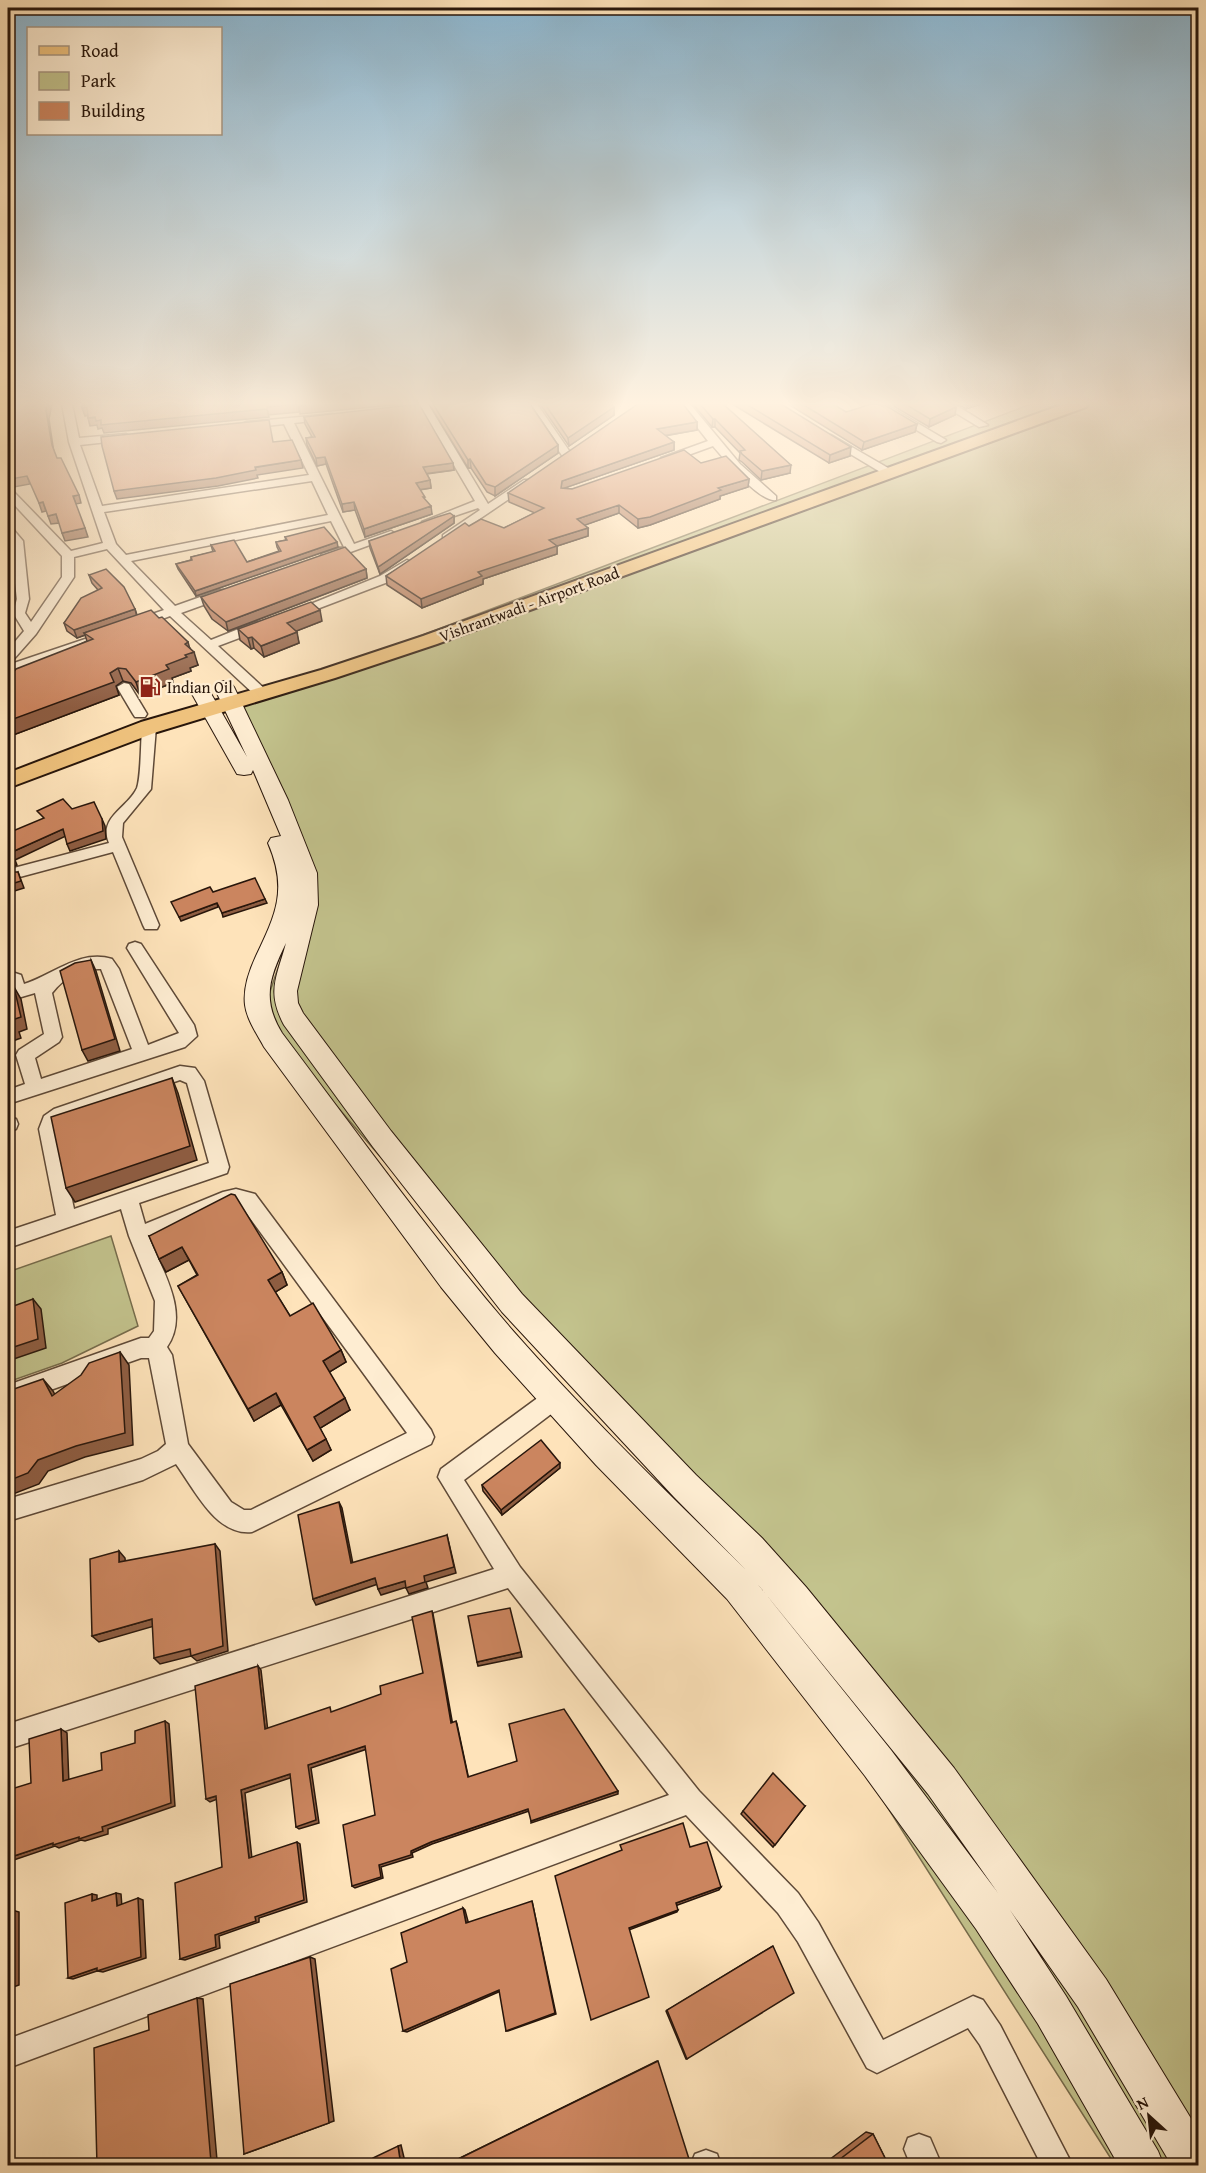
<svg xmlns="http://www.w3.org/2000/svg" width="1206" height="2173" font-family="'Gentium Book Plus',serif">
  <style>
    .green { fill: #c3c38d; stroke: #766c4c; stroke-width: 1.5 }
    .lines { fill: none; stroke-linecap: round; stroke-linejoin: round }
    .street-casing { stroke: #5e4937; stroke-width: 3 }
    .secondary-casing { stroke: #28160b; stroke-width: 2 }
    .primary-casing { stroke: #28160b; stroke-width: 4 }
    .street { fill: #feedd2; fill-rule: evenodd }
    .secondary { fill: #feedd2; fill-rule: evenodd }
    .primary { fill: #efc27d; fill-rule: evenodd }
    .wall { fill: #af7252; stroke: #28160b; stroke-width: 1.5 }
    .shaded-wall { fill: #8e5d42; stroke: #28160b; stroke-width: 1.5 }
    .building { fill: #cb855f; stroke: #28160b; stroke-width: 1.5 }
    .labels { text-anchor: middle; stroke-width: 4.5; stroke-linejoin: round; paint-order: stroke }
    .far-street-label { font-size: 16px; fill: #28160b; stroke: #feedd2 }
    .far-poi-label { font-size: 16px; fill: #28160b; stroke: #feedd2; text-anchor: start }
  </style>
  <rect width="100%" height="100%" fill="#fee3ba"/>
  <filter id="stains"><feTurbulence type="fractalNoise" baseFrequency=".00333" numOctaves="4"/><feColorMatrix values="0 0 0 0 .2 0 0 0 0 .09 0 0 0 0 .02 0 0 0 .5 -.17"/></filter>
  <radialGradient id="worn" r=".72"><stop offset=".6" stop-color="#630" stop-opacity="0"/><stop offset="1" stop-color="#630" stop-opacity=".3"/></radialGradient>
  <g class="green">
    <path d="M1031,404H1198V2165H1115L739,1574L261,1018L298,909L294,836L236,706Z"/>
    <path d="M111,1236L138,1326L62,1363L8,1382V1272Z"/>
  </g>
  <g class="lines">
    <defs>
      <g id="street">
        <path d="M62,404H72L79,438L126,434L131,437L126,440L80,445L102,506L309,475L284,424L246,428L241,425L246,422L333,414L334,416L329,419L294,423L354,544L391,531L397,535L326,561L320,557L322,554L344,547L331,521L131,561L175,606L220,590H228L230,593L228,596L181,613L211,640L256,622H266L267,625L266,628L218,646L266,690L268,693L266,696H256L170,616L139,628H129L128,625L129,622L164,610L107,549L74,557V577L36,634L13,660L8,661V650L24,631L13,613L17,599L8,527L12,528L23,541L29,599L25,613L31,622L62,577V556L8,498V489L12,490L71,551L103,543L69,442ZM312,481L328,515L126,555L116,544L104,512Z"/>
        <path d="M418,404H428L488,504L524,480H532L534,482L447,541L443,539V535L480,510L478,508L428,525L422,522L475,501Z"/>
        <path d="M527,404H537L572,455L571,457H563Z"/>
        <path d="M679,404H690L740,464L776,496V500C760,503 724,459 713,446L669,462H661V458L708,441Z"/>
        <path d="M872,404H885L946,440L941,443L937,442Z"/>
        <path d="M941,404H954L988,425L979,427Z"/>
        <path d="M831,435L895,472L897,474L891,477L887,476L827,440V436Z"/>
        <path d="M407,560L413,564L411,567L388,582L296,617H288L286,614L380,576Z"/>
        <path d="M97,635L102,636L103,639L102,642L8,673V665Z"/>
        <path d="M124,683L129,684L147,714L145,717H135L133,714L117,687Z"/>
        <path d="M149,723L156,727L151,789L123,823L122,837L159,925L157,929H145L143,925L113,852L16,878L10,877L8,873L10,869L109,843C98,817 128,808 137,788C141,777 141,741 142,727Z"/>
        <path d="M135,942L141,944L194,1025L197,1036L185,1047L8,1104V1090L25,1084L16,1055L19,1050L44,1034L35,993L18,998L12,996L8,987V975L15,973L21,975L24,984C53,975 80,949 112,959L119,969L148,1045L179,1033L127,948L129,944ZM101,969L132,1049L41,1079L35,1058L59,1042L62,1037L52,993C64,977 82,968 101,969Z"/>
        <path d="M180,1066L195,1068L204,1081L229,1167L227,1173L139,1203L145,1224L223,1192L236,1189L255,1194L431,1430L434,1437L431,1444L252,1532C216,1536 195,1490 176,1464L143,1480L8,1521V1499L141,1459L158,1451L166,1444L149,1358H141L8,1405V1385L141,1338H149L154,1331L155,1301L129,1236L121,1209L8,1248V1231L56,1215L39,1129L44,1116L54,1109ZM180,1080L187,1083L209,1163L74,1209L57,1129L66,1119ZM236,1205L242,1207L407,1433L251,1510H244L231,1502L188,1444L172,1355L167,1347C190,1314 163,1272 150,1240Z"/>
        <path d="M8,1117L16,1119L18,1124L16,1129L9,1131Z"/>
        <path d="M555,1388L563,1391L566,1398L563,1405L464,1480L520,1567L699,1791L798,1893L818,1922L883,2040L973,1996L983,2000L1000,2025L1073,2166H1042L980,2045L968,2028L877,2073L867,2068L798,1942L778,1913L686,1815L8,2068V2039L669,1795L508,1588L8,1749V1724L494,1569L438,1477L441,1469L547,1391Z"/>
        <path d="M919,2134L930,2138L942,2166H911L904,2149L908,2138Z"/>
        <path d="M706,2150L717,2154L721,2166H690L695,2154Z"/>
      </g>
      <path id="secondary" d="M224,681L231,683L234,687L288,800L317,873L318,905L297,991L298,1003L303,1013L391,1131L522,1294L696,1475L762,1538L806,1587L954,1768L1106,1979L1198,2130V2166H1172L1078,2007L1010,1910L1066,1996L1158,2151L1164,2166H1119L1038,2024L976,1929L865,1776L727,1599L596,1465L495,1353L441,1287L264,1047C257,1034 247,1020 245,1005C243,989 249,971 256,956C276,914 288,889 268,843L271,838L281,836L253,770L251,774L244,775L237,774L192,694L195,690H209L247,757L214,687L217,683ZM286,943C277,977 266,991 284,1025L373,1147L502,1312L674,1497L746,1570C667,1492 587,1415 514,1332C432,1237 358,1134 282,1033C261,999 270,976 286,943ZM756,1582L928,1794L998,1893L891,1750Z"/>
      <path id="primary" d="M1064,404H1088L1086,407L437,644L335,678L157,732L8,788V773L141,722L321,670L423,636Z"/>
    </defs>
    <use href="#street" class="street-casing"/>
    <use href="#secondary" class="secondary-casing"/>
    <use href="#primary" class="primary-casing"/>
    <use href="#street" class="street"/>
    <use href="#secondary" class="secondary"/>
    <use href="#primary" class="primary"/>
  </g>
  <g class="wall">
    <path d="M429,404H530L558,445V453L495,496L487,492L471,468H468Z"/>
    <path d="M540,404H612L614,407V415L569,446Z"/>
    <path d="M693,404H727L725,406L790,473L761,480L742,462L739,460L740,453L715,427H712Z"/>
    <path d="M732,404H781L850,456L829,463Z"/>
    <path d="M788,404H833L846,412L917,424L915,432L862,450Z"/>
    <path d="M890,404H952L956,407L955,415L929,427Z"/>
    <path d="M958,404H981L966,409Z"/>
    <path d="M304,417L453,463L454,470L427,474L430,480L431,488L420,490L432,514L365,537L355,510L343,512L326,464L317,466L307,445L306,438L312,437L305,424Z"/>
    <path d="M697,422V430L665,436L674,442V450L564,488L572,489L701,463L749,479L748,487L720,496V499L650,525L638,528L619,513L584,525L588,528V536L557,546V554L483,579V584L422,608L387,585L386,576L469,526L504,528L535,513L509,502L508,493Z"/>
    <path d="M454,516V523L380,574L370,548L369,541Z"/>
    <path d="M285,537L338,547L196,596L178,569L176,564L191,560V557L213,552L211,545L247,562L279,551L277,547L276,542L286,540Z"/>
    <path d="M366,569L367,578L228,631L212,619L204,606L201,597Z"/>
    <path d="M89,575L135,609L137,615L190,648L198,665L190,668L191,671L172,678L173,683L140,695L131,683L123,681L116,686L119,695L8,737V679L87,641L85,635L77,638L67,631L64,623L98,590L92,583Z"/>
    <path d="M322,621L296,631L299,643L264,657L254,648L251,649L240,640L238,629Z"/>
    <path d="M149,1236L282,1272L287,1285L275,1292L290,1316L341,1350L346,1362L329,1372L350,1410L320,1428L331,1450L313,1461L281,1405L254,1421L178,1286L197,1275L189,1260L166,1272Z"/>
    <path d="M560,1468L502,1515L483,1491L482,1485Z"/>
    <path d="M805,1806L773,1847L741,1814L743,1811Z"/>
    <path d="M773,1946L687,2059H686L666,2011Z"/>
    <path d="M657,2061H658L448,2164L452,2162Z"/>
    <path d="M866,2132L873,2134L889,2166H821Z"/>
  </g>
  <g class="shaded-wall">
    <path d="M47,404H52L49,419L54,453L52,445L46,411Z"/>
    <path d="M298,404L299,412L268,415L267,407Z"/>
    <path d="M319,404H403L300,414L299,406Z"/>
    <path d="M968,404H981L966,409Z"/>
    <path d="M87,407L89,415L85,416L82,408Z"/>
    <path d="M614,407V415L569,446L568,438Z"/>
    <path d="M956,407L955,415L929,427L930,419Z"/>
    <path d="M267,409L269,417L104,433L102,428L98,429L97,425L90,426L88,418Z"/>
    <path d="M713,419H715V427H712Z"/>
    <path d="M697,422V430L656,437L657,429Z"/>
    <path d="M917,424L915,432L862,450L864,442Z"/>
    <path d="M674,442V450L562,489L561,488L562,481Z"/>
    <path d="M558,445V453L495,496V487Z"/>
    <path d="M851,447L850,456L829,463L830,455Z"/>
    <path d="M325,457L326,464L317,466L316,458Z"/>
    <path d="M470,459L471,468H468V460Z"/>
    <path d="M301,460L303,468L257,475L258,478L218,486L117,499L114,491Z"/>
    <path d="M453,463L454,470L423,474V467Z"/>
    <path d="M791,465L790,473L761,480L762,471Z"/>
    <path d="M8,476H27L30,484L14,487L13,484H10Z"/>
    <path d="M749,479L748,487L720,496V499L650,525L638,528V519L718,488Z"/>
    <path d="M430,480L431,488L417,490L416,483Z"/>
    <path d="M79,495L81,503L76,504L73,496Z"/>
    <path d="M43,502L46,511L42,512L39,503Z"/>
    <path d="M354,502L355,510L343,512L342,504Z"/>
    <path d="M619,505V513L577,528V519Z"/>
    <path d="M431,506L432,514L365,537L364,529Z"/>
    <path d="M56,514L59,523L51,524L48,516Z"/>
    <path d="M454,516V523L380,574L378,567Z"/>
    <path d="M85,528L88,537L65,541L62,533Z"/>
    <path d="M588,528V536L557,546V554L483,579V584L422,608L421,599L478,572L549,540Z"/>
    <path d="M337,542L338,547L196,596L195,591Z"/>
    <path d="M366,569L367,578L228,631L226,622Z"/>
    <path d="M135,609L137,617L84,633L85,635L77,638L74,630Z"/>
    <path d="M320,610L322,621L289,634L287,623Z"/>
    <path d="M297,632L299,643L264,657L261,646Z"/>
    <path d="M252,637L254,648L251,649L248,638Z"/>
    <path d="M188,642L191,653L194,652L198,665L190,668L191,671L172,678L173,683L140,695L136,682L166,665L185,644Z"/>
    <path d="M118,668L123,681L116,686L119,695L8,737V721L110,673Z"/>
    <path d="M102,819L105,826L106,839L70,851L67,844Z"/>
    <path d="M63,829L66,836L15,860L17,865L8,868V869V860L12,852Z"/>
    <path d="M18,872L24,888L8,893V885Z"/>
    <path d="M265,899L267,903L223,917L222,913Z"/>
    <path d="M217,903L218,907L181,921L179,917Z"/>
    <path d="M91,960L96,971L120,1051L88,1061L82,1050Z"/>
    <path d="M14,987L21,999L27,1029L19,1032L21,1038L10,1042L12,1053L8,1055V1029L12,1020Z"/>
    <path d="M172,1078L178,1093L197,1160L75,1202L66,1188Z"/>
    <path d="M182,1247L189,1260L166,1272L159,1259Z"/>
    <path d="M282,1272L287,1285L274,1293L268,1280Z"/>
    <path d="M33,1299L41,1309L46,1348L8,1361V1349Z"/>
    <path d="M341,1350L346,1362L328,1373L323,1361Z"/>
    <path d="M120,1352L129,1365L133,1445L85,1457L48,1471L39,1484L8,1496V1481Z"/>
    <path d="M43,1379L53,1391L62,1408L52,1396Z"/>
    <path d="M276,1393L281,1405L254,1421L248,1409Z"/>
    <path d="M345,1398L350,1410L319,1429L314,1417Z"/>
    <path d="M326,1439L331,1450L313,1461L307,1450Z"/>
    <path d="M560,1463V1468L502,1515L501,1510Z"/>
    <path d="M339,1502L342,1508L354,1569L351,1563Z"/>
    <path d="M447,1535L456,1573L426,1582L428,1588L409,1594L406,1588L424,1576Z"/>
    <path d="M215,1544L220,1551L228,1651L197,1661L191,1656L160,1664L154,1658Z"/>
    <path d="M119,1551L125,1558L126,1569L119,1562Z"/>
    <path d="M375,1578L378,1584L316,1605L313,1599Z"/>
    <path d="M405,1581L407,1587L381,1595L378,1589Z"/>
    <path d="M432,1611L433,1614L453,1726L451,1723Z"/>
    <path d="M152,1619L158,1625L99,1642L92,1636Z"/>
    <path d="M521,1652L522,1657L478,1666L477,1662Z"/>
    <path d="M258,1666L261,1670L268,1732L265,1729Z"/>
    <path d="M165,1721L169,1724L175,1806L108,1829V1834L85,1841L81,1840L59,1848L55,1846L8,1862V1858L102,1827Z"/>
    <path d="M456,1721L457,1724L469,1780L468,1777Z"/>
    <path d="M61,1729L67,1733L69,1784L63,1781Z"/>
    <path d="M365,1746L367,1749L311,1768L319,1823L299,1829L296,1827L308,1765Z"/>
    <path d="M290,1774L293,1777L245,1793L252,1859L249,1858L241,1790Z"/>
    <path d="M618,1791V1794L531,1823V1821Z"/>
    <path d="M216,1796L220,1798L210,1802L206,1799Z"/>
    <path d="M528,1809L529,1811L432,1844L412,1853L413,1857L381,1867L383,1878L355,1888L352,1886L379,1865L411,1851L431,1842Z"/>
    <path d="M297,1842L300,1844L307,1902L259,1918V1922L219,1936L220,1948L185,1960L180,1959L215,1935L255,1917Z"/>
    <path d="M721,1887L719,1890L675,1906L676,1903Z"/>
    <path d="M116,1893L121,1894L122,1907L117,1906Z"/>
    <path d="M92,1894L97,1895V1902L92,1901Z"/>
    <path d="M138,1898L143,1900L146,1958L103,1972L97,1971Z"/>
    <path d="M532,1901L556,2014L508,2031H506Z"/>
    <path d="M463,1908L465,1910L469,1925L466,1923Z"/>
    <path d="M12,1910L19,1912V1985L8,1989Z"/>
    <path d="M678,1910L677,1912L629,1930V1928Z"/>
    <path d="M310,1957L315,1959L334,2121L244,2154Z"/>
    <path d="M97,1968L103,1969L73,1979L68,1978Z"/>
    <path d="M499,1990L501,1991L407,2032L403,2031Z"/>
    <path d="M197,1998L203,1999L217,2160L204,2166H202Z"/>
    <path d="M401,2145L406,2166H401L398,2146Z"/>
  </g>
  <g class="building">
    <path d="M8,404H47L46,411L52,445L57,458H61L79,495L73,496L85,528L62,533L56,514L48,516L43,502L39,503L27,476L11,479L10,475L8,476Z"/>
    <path d="M295,404L267,407V409L101,425V420L96,421L95,417L88,418L87,407L82,408V405Z"/>
    <path d="M298,404H319L299,406Z"/>
    <path d="M419,404L453,463L423,467L430,480L416,483L425,497H423L431,506L364,529L354,502L342,504L325,457L316,458L306,438L315,437L304,417Z"/>
    <path d="M433,404H530L558,445L495,487L486,484L470,459L468,460Z"/>
    <path d="M545,404H612L614,407L568,438Z"/>
    <path d="M638,404H683L697,422L657,429L674,442L562,481L561,488L572,489L684,450L701,463L726,456L749,479L718,488L721,490L650,517L638,519L619,505L577,519L588,528L549,540L557,546L478,572L482,576L421,599L386,576L465,523L469,526L481,519L504,528L544,508L508,493Z"/>
    <path d="M700,404H723L791,465L762,471L742,454L740,451L745,450L715,419H713Z"/>
    <path d="M746,404H781L851,447L830,455Z"/>
    <path d="M802,404H833L846,412L872,404H883L917,424L864,442Z"/>
    <path d="M905,404H952L956,407L930,419Z"/>
    <path d="M269,420L273,442L292,440L301,460L255,467L256,470L216,478L114,491L102,446L101,437Z"/>
    <path d="M450,513L454,516L378,567L369,541L437,517Z"/>
    <path d="M324,527L337,542L195,591L176,564L192,560L191,557L215,551L211,545L234,540L247,562L281,551L276,542L287,540L285,537Z"/>
    <path d="M345,547L366,569L226,622L210,609L201,597Z"/>
    <path d="M106,569L124,587L135,609L74,630L64,623L81,598L102,588L89,575Z"/>
    <path d="M311,602L320,610L287,623L297,632L261,646L252,637L248,638L238,629Z"/>
    <path d="M151,610L159,618L162,617L188,642L185,644L194,652L185,655L187,657L166,665L169,669L136,682L126,669L118,668L110,673L114,682L8,721V679L16,669L93,639L84,633Z"/>
    <path d="M63,799L72,809L94,802L102,819L103,831L67,844L63,829L12,852L13,858L8,860V833L44,818L37,811Z"/>
    <path d="M8,872H18L21,881L8,885Z"/>
    <path d="M255,878L265,899L222,913L217,903L179,917L171,902L210,887L213,892Z"/>
    <path d="M91,960L115,1039L82,1050L60,971L75,963Z"/>
    <path d="M14,987L21,1017L12,1020L14,1027L8,1029V988Z"/>
    <path d="M172,1078L190,1146L66,1188L51,1117Z"/>
    <path d="M231,1194L235,1195L282,1272L268,1280L290,1316L313,1303L341,1350L323,1361L345,1398L314,1417L326,1439L307,1450L276,1393L248,1409L178,1286L198,1275L182,1247L159,1259L149,1236Z"/>
    <path d="M33,1299L38,1339L8,1349V1308Z"/>
    <path d="M120,1352L125,1433L76,1446L38,1460L28,1473L8,1481V1391L43,1379L52,1396L81,1375L89,1363Z"/>
    <path d="M541,1440L560,1463L501,1510L482,1485Z"/>
    <path d="M339,1502L351,1563L447,1535L454,1567L424,1576L425,1582L406,1588L405,1581L378,1589L375,1578L313,1599L298,1515Z"/>
    <path d="M215,1544L223,1646L191,1656L190,1649L154,1658L152,1619L92,1636L90,1559L119,1551V1562Z"/>
    <path d="M510,1608L521,1652L477,1662L468,1616Z"/>
    <path d="M432,1611L451,1723L456,1721L468,1777L517,1761L509,1724L564,1709L618,1791L531,1821L528,1809L431,1842L411,1851V1855L379,1865L381,1877L352,1886L343,1825L375,1815L365,1746L308,1765L316,1820L296,1827L290,1774L241,1790L249,1858L297,1842L304,1900L255,1917L256,1921L215,1935L216,1947L180,1959L175,1883L222,1867L216,1796L206,1799L195,1686L258,1666L265,1729L330,1707L331,1712L381,1694L380,1686L423,1673L412,1617Z"/>
    <path d="M165,1721L171,1803L102,1827L103,1831L79,1839V1837L53,1845V1843L8,1858V1790L31,1783L29,1739L61,1729L63,1781L102,1770L101,1753L135,1743V1731Z"/>
    <path d="M773,1773L805,1806L775,1845L743,1811Z"/>
    <path d="M683,1823L690,1847L707,1842L721,1887L676,1903L678,1910L629,1928L649,1997L591,2020L555,1876L622,1850L620,1845Z"/>
    <path d="M116,1893L117,1906L138,1898L141,1957L97,1971V1968L68,1978L65,1903L92,1894V1901Z"/>
    <path d="M532,1901L555,2013L506,2031L499,1990L403,2031L391,1969L407,1962L401,1933L463,1908L466,1923Z"/>
    <path d="M12,1910V1984L8,1986V1912Z"/>
    <path d="M773,1946L794,1993L687,2059L667,2010Z"/>
    <path d="M310,1957L329,2123L244,2154L230,1984Z"/>
    <path d="M197,1998L211,2162L202,2166H97L94,2048L149,2030L148,2015Z"/>
    <path d="M658,2061L689,2159L676,2166H448V2164Z"/>
    <path d="M873,2134L889,2166H831Z"/>
    <path d="M398,2146L401,2166H374L373,2158Z"/>
  </g>
  <linearGradient id="sky" x2="0" y2="1"><stop stop-color="#8bb8d4"/><stop offset="0.57" stop-color="#fff2e0"/><stop offset="1" stop-color="#fff2e0" stop-opacity="0"/></linearGradient>
  <rect width="1206" height="708" fill="url(#sky)"/>
  <defs>
    <symbol id="fuel-bare" viewBox="-9 -9 18 18"><path d="M-5.5-6h7V0h2V4h1.3V-2.5L3-4.5l.8-.8L6-3V5H2.5V1h-1V6h-7ZM-4.2-4.7v3.2H.2V-4.7Z" fill="#8f2418" stroke="#feedd2" stroke-width="2.5" paint-order="stroke"/></symbol>
  </defs>
  <g fill-rule="evenodd">
    <use href="#fuel-bare" x="135" y="672" width="30" height="30"/>
  </g>
  <g class="labels">
    <g class="far-street-label">
      <text transform="translate(529 604) rotate(-20)" y="6">Vishrantwadi - Airport Road</text>
    </g>
    <g class="far-poi-label">
      <text x="167" y="693">Indian Oil</text>
    </g>
  </g>
  <rect width="1206" height="2173" fill="none" stroke="#fee3ba" stroke-width="30"/>
  <rect x="9" y="9" width="1188" height="2155" fill="none" stroke="#28160b" stroke-width="3"/>
  <rect x="15" y="15" width="1176" height="2143" fill="none" stroke="#28160b" stroke-width="1.5"/>
  <rect x="27" y="27" width="195" height="108" fill="#feedd2" stroke="#a89782" stroke-width="1.5"/>
  <rect x="39" y="46" width="30" height="9" fill="#efc27d" stroke="#a89782" stroke-width="1.5"/>
  <text x="81" y="57" font-size="18" fill="#28160b">Road</text>
  <rect x="39" y="72" width="30" height="18" fill="#c3c38d" stroke="#a89782" stroke-width="1.5"/>
  <text x="81" y="87" font-size="18" fill="#28160b">Park</text>
  <rect x="39" y="102" width="30" height="18" fill="#cb855f" stroke="#a89782" stroke-width="1.5"/>
  <text x="81" y="117" font-size="18" fill="#28160b">Building</text>
  <g transform="translate(1149 2116) rotate(333)" stroke="#feedd2" stroke-width="4.5" paint-order="stroke">
  <path d="M0-4.5L10 22L0 15L-10 22Z" fill="#28160b"/>
  <text y="-9" font-size="16" font-weight="bold" text-anchor="middle" fill="#28160b">N</text>
  </g>
  <rect width="100%" height="100%" filter="url(#stains)"/>
  <rect width="100%" height="100%" fill="url(#worn)"/>
</svg>
